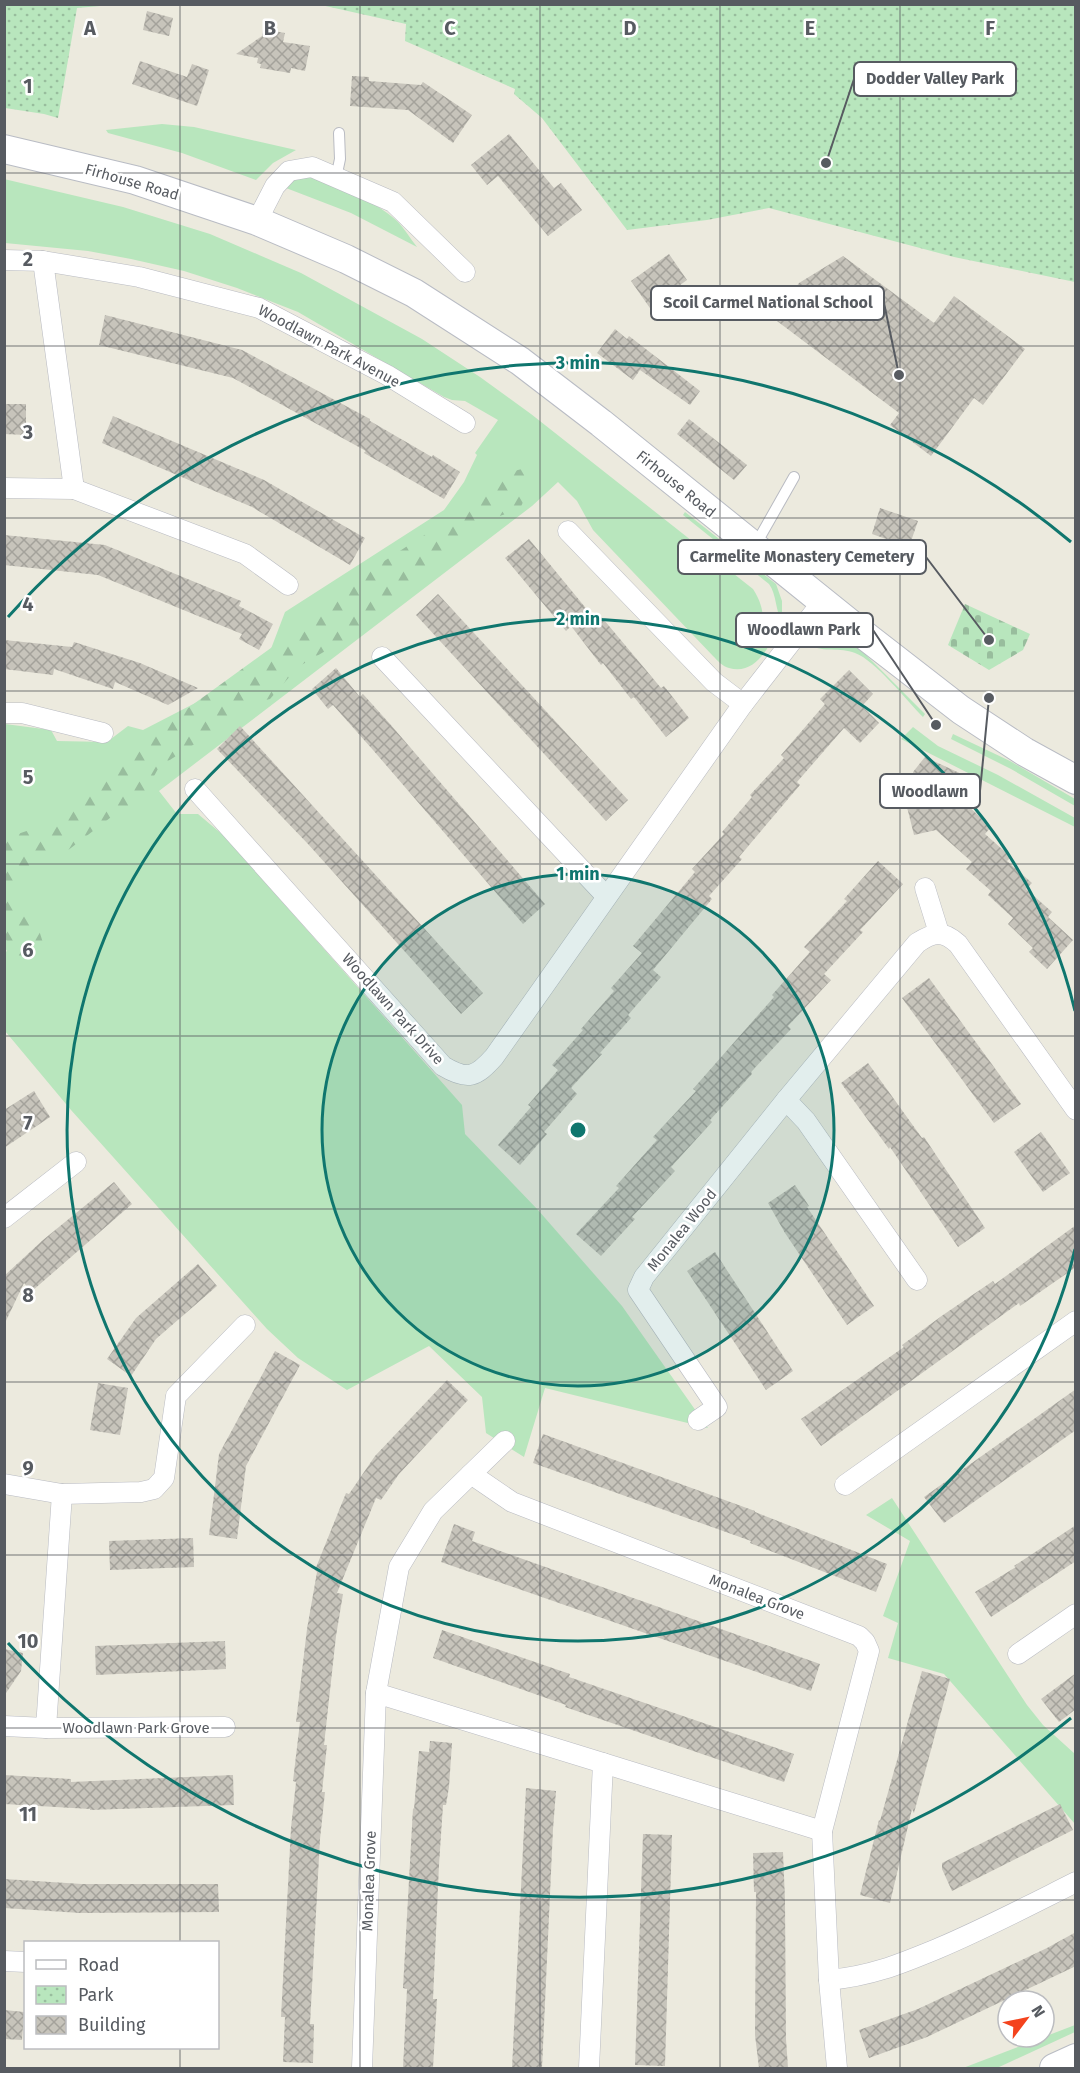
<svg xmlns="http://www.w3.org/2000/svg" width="1080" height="2073" font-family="'Fira Sans',sans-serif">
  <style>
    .grass { fill: #b8e6bd }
    .forest { fill: url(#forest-firs) }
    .cemetery { fill: url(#cemetery-stones) }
    .park { fill: url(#park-dots) }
    .building { fill: url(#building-cross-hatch) }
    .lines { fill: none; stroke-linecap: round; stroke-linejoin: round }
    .lane-casing { stroke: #b9bbc2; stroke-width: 12 }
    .street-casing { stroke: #b9bbc2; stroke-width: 21 }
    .secondary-casing { stroke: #b9bcc4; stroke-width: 30 }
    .lane { stroke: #fff; stroke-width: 10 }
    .street { stroke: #fff; stroke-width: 20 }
    .secondary { stroke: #fff; stroke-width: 28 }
    .grid { fill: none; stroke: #575b61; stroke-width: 1.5; stroke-opacity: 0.55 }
    .ring { fill: none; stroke: #0f766e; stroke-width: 3 }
    .labels { text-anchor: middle; stroke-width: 5; stroke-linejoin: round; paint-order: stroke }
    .street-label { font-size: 15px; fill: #575b61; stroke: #fff }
    .grid-label { font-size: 20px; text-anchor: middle; font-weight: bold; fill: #575b61; stroke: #fff; stroke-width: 5; stroke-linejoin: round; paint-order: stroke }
    .centre { fill: #0f766e; stroke: #fff; stroke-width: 3 }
    .ring-label { font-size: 18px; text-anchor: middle; font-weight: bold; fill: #0f766e; stroke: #fff; stroke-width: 5; stroke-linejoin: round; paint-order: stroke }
    .leader { fill: none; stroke: #575b61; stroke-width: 2 }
    .callout-dot { fill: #575b61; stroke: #fff; stroke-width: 2 }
    .callout { fill: #fff; stroke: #575b61; stroke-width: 2 }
    .callout-label { font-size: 16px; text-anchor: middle; font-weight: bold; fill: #575b61 }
  </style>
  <defs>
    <pattern id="forest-firs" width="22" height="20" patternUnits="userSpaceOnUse" patternTransform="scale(1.5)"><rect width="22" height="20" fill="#b8e6bd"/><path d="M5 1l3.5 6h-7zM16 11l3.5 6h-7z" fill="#98bd9d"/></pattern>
    <pattern id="cemetery-stones" width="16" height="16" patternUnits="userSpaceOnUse" patternTransform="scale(1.5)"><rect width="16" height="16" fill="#b8e6bd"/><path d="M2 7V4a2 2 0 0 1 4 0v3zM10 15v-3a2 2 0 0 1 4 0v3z" fill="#98bd9d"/></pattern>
    <pattern id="park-dots" width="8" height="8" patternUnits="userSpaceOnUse" patternTransform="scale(1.5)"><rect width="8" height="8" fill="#b8e6bd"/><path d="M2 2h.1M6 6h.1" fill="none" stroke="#98bd9d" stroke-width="1.8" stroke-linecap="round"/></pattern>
    <pattern id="building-cross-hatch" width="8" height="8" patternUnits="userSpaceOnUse" patternTransform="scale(1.5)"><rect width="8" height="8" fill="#c7c4bb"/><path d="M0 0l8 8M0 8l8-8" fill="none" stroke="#a4a29b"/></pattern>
  </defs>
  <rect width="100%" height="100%" fill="#eceade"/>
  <g class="grass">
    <path d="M162,124L194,127L296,150L273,163L256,180L182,153L108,133L106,130Z"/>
    <path d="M310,175C340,188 373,199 397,221C404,228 410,238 417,247L351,213L286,188L289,181Z"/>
    <path d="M4,179L123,207L210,234L301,273L422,339L480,377L531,414L753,589C760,600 763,609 763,621L776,633C767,651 753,675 729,668C723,667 717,660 713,656L593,530L577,501L558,482L532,506L159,791L177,814H198L223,835L462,1105L465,1134L538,1210L622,1306L708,1428L545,1388L524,1457L486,1433L482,1397L429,1346L347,1390L298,1358L267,1329L71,1110L5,1031L4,953L7,951L4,947L5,724L51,730L57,741L107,742L128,726L143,730L234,683L269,654L285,612L444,510L464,482L477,455L475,453L498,420L465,401L452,400L444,397L298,312L237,288L184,271L131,259L88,251L5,243Z"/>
    <path d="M685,512L776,584L782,601V622C775,610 777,595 769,584L683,515Z"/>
    <path d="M831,640L850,644L859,648L925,714L923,717C907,701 875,660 855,653C840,647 824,653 810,645Z"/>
    <path d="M913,727L938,746L998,775L1075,818V827L901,739Z"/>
    <path d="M953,734L1010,761L1075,799V806L1011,769L951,739Z"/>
    <path d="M892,1498L1027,1705L1043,1725L1075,1754V1824L944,1674L888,1658L898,1623L883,1616L910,1541L866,1515Z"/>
    <path d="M1075,2025V2032L997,2068H963Z"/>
  </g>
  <path class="forest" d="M547,462L532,481L520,509L485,521L463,546L418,578L412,591L387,598L365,632L327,650L298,667L270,699L241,706L224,725L159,767L142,798L119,811L67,851L29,867L5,890L14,906L37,924L45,949L28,964L11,961V948L5,938V841L9,837L50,823L77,796L103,777L120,767L133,748L326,608L375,567L443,523L492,477Z"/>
  <path class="cemetery" d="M965,604L1030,634L1023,650L989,670L948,645Z"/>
  <g class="park">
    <path d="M4,5H112L77,8L58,118L44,114L5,108Z"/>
    <path d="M321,5H1075V282L954,257L769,208L707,220L627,230L542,118L514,94L515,89L405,41L406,24Z"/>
  </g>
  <g class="building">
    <path d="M147,11L173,18L169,36L143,30Z"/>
    <path d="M263,29L285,33L283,42L310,46L305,71L291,68L290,73L260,68L261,64L257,63L258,58L236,54L262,36Z"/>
    <path d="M140,61L187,77L192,64L209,70L197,106L132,84Z"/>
    <path d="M352,76L369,77V81L421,85L423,82L472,115L453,143L408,110L350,106Z"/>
    <path d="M509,134L554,188L561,183L582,210L548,236L498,176L487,185L471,165Z"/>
    <path d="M669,254L687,280L672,291L683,305L662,320L655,309L652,311L631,281Z"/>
    <path d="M843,256L934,323L954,296L1025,349L983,405L974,398L931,456L890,425L899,413L773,318L799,283Z"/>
    <path d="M105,315L242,350L370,419V421L432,457L433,455L460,472L444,499L364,453L366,451L233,378L99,345Z"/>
    <path d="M615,329L627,339L629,336L700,391L690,405L640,370L633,380L597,353Z"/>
    <path d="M4,404H26V435L4,434Z"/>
    <path d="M113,416L264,480L365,538L350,565L252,507L102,443Z"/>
    <path d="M689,419L747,465L734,480L677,434Z"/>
    <path d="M880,508L918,521L909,547L872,534Z"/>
    <path d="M4,535L105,545L241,601L239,606L273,624L259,650L239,639L242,634L98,575L4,565Z"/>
    <path d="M529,539L594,618L599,614L661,688L664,686L689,718L666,737L634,697L631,699L603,663L601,665L571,626L566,631L505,558Z"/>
    <path d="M438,594L628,800L606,821L416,615Z"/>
    <path d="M4,640L72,647L74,642L140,663L198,688L168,705L115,682L113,689L54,669L53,675L4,669Z"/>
    <path d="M336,668L360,697L363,694L390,724L545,904L523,924L373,750L333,705L328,709L312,689Z"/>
    <path d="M849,670L873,694L862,706L879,723L860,743L844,728L797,782L800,785L739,857L742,859L709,896L712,899L653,970L661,977L628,1015L631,1018L600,1053L602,1054L571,1088L577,1094L544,1132L547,1134L520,1165L498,1145L531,1107L528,1105L558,1070L552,1065L583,1030L581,1029L614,991L611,988L642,953L633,946L695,872L692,869L724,834L722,832L752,797L750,795L784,758L781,755L825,704L820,699Z"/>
    <path d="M240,726L483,993L461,1014L308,844L217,749Z"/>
    <path d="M925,757L981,783L966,804L991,827L985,834L1011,857L1007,861L1032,883L1026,889L1052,912L1048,917L1073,940L1047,969L1029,952L1033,948L1008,924L1013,918L988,895L991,891L966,869L972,862L936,830L914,835L905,799L920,796L913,772Z"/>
    <path d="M878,861L903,884L860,930L863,932L824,974L831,980L788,1026L791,1029L751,1072L752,1074L710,1120L712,1122L671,1167L675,1171L632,1217L635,1219L601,1256L576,1234L619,1188L616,1186L657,1140L653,1137L696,1091L693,1089L774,997L772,995L810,952L804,947L847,901L844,899Z"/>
    <path d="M929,978L1021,1104L994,1123L902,998Z"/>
    <path d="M868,1063L922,1138L924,1137L985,1228L958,1247L890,1147L889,1149L841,1083Z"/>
    <path d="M34,1091L50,1117L4,1148V1110Z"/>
    <path d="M1041,1132L1070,1173L1043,1192L1014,1152Z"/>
    <path d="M114,1182L132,1204L32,1291L24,1283L4,1325V1276L43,1240Z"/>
    <path d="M795,1185L809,1206L807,1207L874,1306L847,1325L785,1233L768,1203Z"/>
    <path d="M1076,1225V1267L1020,1306L1019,1303L821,1446L801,1419L904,1347L902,1345L943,1315L993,1281L995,1284Z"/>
    <path d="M715,1252L793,1371L766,1390L687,1271Z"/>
    <path d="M198,1264L217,1286L156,1339L131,1376L107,1359L136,1318Z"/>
    <path d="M275,1351L300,1365L246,1466L237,1539L209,1535L219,1454Z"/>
    <path d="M447,1380L468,1400L399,1474L381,1500L376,1498L337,1593L343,1594L336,1636L324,1745H327L322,1792H325L320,1839L310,2024H314L313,2063L283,2062L285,2017H281L291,1828L296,1782L293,1781L300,1722H296L307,1629L317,1572L315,1570L346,1493L349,1494L375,1456Z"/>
    <path d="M98,1383L128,1388L120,1435L90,1430Z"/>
    <path d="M1076,1389V1430L944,1523L924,1497Z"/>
    <path d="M543,1434L755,1511V1512L887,1564L876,1592L750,1543L751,1541L533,1463Z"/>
    <path d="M454,1524L475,1532L472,1541L820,1664L811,1691L441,1562Z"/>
    <path d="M1076,1525V1561L991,1617L975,1592L1016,1567L1014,1566Z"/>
    <path d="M193,1538L194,1567L110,1570L109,1541Z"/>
    <path d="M442,1630L570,1674L569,1677L794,1754L784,1782L565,1707L566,1705L433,1658Z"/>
    <path d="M225,1641L226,1669L96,1675L95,1646Z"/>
    <path d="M4,1649L23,1653L21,1671L4,1696Z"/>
    <path d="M922,1671L950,1679L914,1813L912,1809L890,1903L860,1895L879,1820L880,1821Z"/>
    <path d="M1076,1673V1709L1059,1722L1041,1699Z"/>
    <path d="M430,1741L452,1743L449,1787L446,1805H443L439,1865L433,1999H437L433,2068H403L407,1989L403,1988L413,1808L414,1809L419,1751L429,1752Z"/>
    <path d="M4,1775L71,1779V1782L233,1775L234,1805L90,1810V1809L4,1804Z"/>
    <path d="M526,1788L556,1791L553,1829L542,2068H512Z"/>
    <path d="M1060,1804L1073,1830L952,1891L942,1869V1863Z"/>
    <path d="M643,1834L672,1835L665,2066L635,2065Z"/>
    <path d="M783,1852L785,1900L786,2039L788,2068H759L755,2035L756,1892H754L753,1853Z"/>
    <path d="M4,1879L82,1884H218L219,1912L80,1913L4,1908Z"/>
    <path d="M1076,1932V1966L927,2037L869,2058L859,2030L918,2009L1047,1948Z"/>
    <path d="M4,2010L24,2012L22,2040L4,2039Z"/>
  </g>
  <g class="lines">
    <defs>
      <g id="lane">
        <path d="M336,178L340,159L339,133"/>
        <path d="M756,544L794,477"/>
      </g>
      <g id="street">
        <path d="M257,221L275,186L289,171L312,167L393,202L465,272"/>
        <path d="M4,260L43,261"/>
        <path d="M4,488L74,489L43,261L139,277L259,308L387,375L465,423"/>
        <path d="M74,489L245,554L288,585"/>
        <path d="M568,531L714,682L743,704"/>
        <path d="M382,657L606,896"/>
        <path d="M4,713H22L103,733"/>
        <path d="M195,789L443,1066C468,1081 476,1077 494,1057L743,704L823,601"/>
        <path d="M925,888L939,933"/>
        <path d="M786,1100L806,1121L917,1280"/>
        <path d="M4,1218L76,1162"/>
        <path d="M698,1420L717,1407L638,1290L644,1277L786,1100L917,943C934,932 942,930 958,944L1076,1110"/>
        <path d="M471,1474L512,1502L859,1636L865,1642L869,1651L822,1831L829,1980L837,2068"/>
        <path d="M4,1484L62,1494L46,1728L4,1726"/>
        <path d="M845,1485L1076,1321"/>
        <path d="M62,1494L141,1492L154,1489L164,1478L176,1396L245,1325"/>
        <path d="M1018,1654L1076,1614"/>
        <path d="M376,1693L399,1567L433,1511L505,1441"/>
        <path d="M46,1728L225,1727"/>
        <path d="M603,1763L822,1831"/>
        <path d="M4,1961L26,1962"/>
        <path d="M829,1980C872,1976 900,1964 939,1948C986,1928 1030,1905 1076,1882"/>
        <path d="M362,2068L376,1693L603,1763L589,2068"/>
      </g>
      <g id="secondary">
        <path d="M4,149L135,180L257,221L346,259L414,293L520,361L601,423L868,638L961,710L1025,752L1076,780"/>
        <path d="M1054,2068L1076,2058"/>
      </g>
    </defs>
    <use href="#lane" class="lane-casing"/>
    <use href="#street" class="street-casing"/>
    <use href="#secondary" class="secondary-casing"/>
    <use href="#lane" class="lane"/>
    <use href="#street" class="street"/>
    <use href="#secondary" class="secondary"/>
  </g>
  <path class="grid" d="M180,4V1942M360,4V2068M540,4V2068M720,4V2068M900,4V2068M4,173H1076M4,346H1076M4,518H1076M4,691H1076M4,864H1076M4,1036H1076M4,1209H1076M4,1382H1076M4,1555H1076M4,1728H1076M4,1900H1076M180,2048V2068"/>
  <circle cx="578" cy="1130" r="256" fill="#0f766e" fill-opacity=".12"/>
  <g class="ring">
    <circle cx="578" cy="1130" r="256"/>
    <path d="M1075 1249A511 511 0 1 1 1075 1011"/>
    <path d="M1071 1718A767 767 0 0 1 8 1643M8 617A767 767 0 0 1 1071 542"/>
  </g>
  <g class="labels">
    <g class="street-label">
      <text transform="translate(132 182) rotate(16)" y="5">Firhouse Road</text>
      <text transform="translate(329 346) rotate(28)" y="5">Woodlawn Park Avenue</text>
      <text transform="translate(676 484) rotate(39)" y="5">Firhouse Road</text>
      <text transform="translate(393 1009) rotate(48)" y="5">Woodlawn Park Drive</text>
      <text transform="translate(682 1230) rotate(-51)" y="5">Monalea Wood</text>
      <text transform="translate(757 1597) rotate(21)" y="5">Monalea Grove</text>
      <text x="136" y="1733">Woodlawn Park Grove</text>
      <text transform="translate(369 1881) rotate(-88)" y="5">Monalea Grove</text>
    </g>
  </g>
  <g class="grid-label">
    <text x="90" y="35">A</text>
    <text x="270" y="35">B</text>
    <text x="450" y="35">C</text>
    <text x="630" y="35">D</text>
    <text x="810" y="35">E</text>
    <text x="990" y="35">F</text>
    <text x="28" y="93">1</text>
    <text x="28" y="266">2</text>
    <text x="28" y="439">3</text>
    <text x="28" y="611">4</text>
    <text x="28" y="784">5</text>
    <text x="28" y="957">6</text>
    <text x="28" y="1130">7</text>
    <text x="28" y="1302">8</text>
    <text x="28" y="1475">9</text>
    <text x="28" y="1648">10</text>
    <text x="28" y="1821">11</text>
  </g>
  <circle cx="578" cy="1130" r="9" class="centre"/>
  <g class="ring-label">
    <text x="578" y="369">3 min</text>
    <text x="578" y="625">2 min</text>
    <text x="578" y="880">1 min</text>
  </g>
  <path class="leader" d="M826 163L854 79M899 375L884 303M989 640L926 557M936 725L873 630M989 698L980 791"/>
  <g class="callout-dot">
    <circle cx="826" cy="163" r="6"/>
    <circle cx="899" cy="375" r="6"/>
    <circle cx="989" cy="640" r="6"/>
    <circle cx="936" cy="725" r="6"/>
    <circle cx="989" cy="698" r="6"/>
  </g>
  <g class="callout">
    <rect x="854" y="62" width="162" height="34" rx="6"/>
    <rect x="651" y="286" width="233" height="34" rx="6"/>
    <rect x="678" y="540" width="248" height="34" rx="6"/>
    <rect x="736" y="613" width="137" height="34" rx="6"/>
    <rect x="880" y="774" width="100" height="34" rx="6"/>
  </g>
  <g class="callout-label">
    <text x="935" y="84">Dodder Valley Park</text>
    <text x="768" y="308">Scoil Carmel National School</text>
    <text x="802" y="562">Carmelite Monastery Cemetery</text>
    <text x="804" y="635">Woodlawn Park</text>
    <text x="930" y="797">Woodlawn</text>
  </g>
  <rect width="1080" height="2073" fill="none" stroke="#575b61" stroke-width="12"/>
  <rect x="24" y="1941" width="195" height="108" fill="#ffffff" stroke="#bcbdc0" stroke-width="1.5"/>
  <rect x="36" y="1960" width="30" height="9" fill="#ffffff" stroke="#bcbdc0" stroke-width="1.5"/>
  <text x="78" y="1971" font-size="18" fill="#575b61">Road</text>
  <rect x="36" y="1986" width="30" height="18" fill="url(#park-dots)" stroke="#bcbdc0" stroke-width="1.5"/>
  <text x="78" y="2001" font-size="18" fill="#575b61">Park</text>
  <rect x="36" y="2016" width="30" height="18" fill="url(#building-cross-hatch)" stroke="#bcbdc0" stroke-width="1.5"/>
  <text x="78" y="2031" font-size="18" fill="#575b61">Building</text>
  <g transform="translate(1026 2019) rotate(58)"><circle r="28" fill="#ffffff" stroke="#bcbdc0" stroke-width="1.5"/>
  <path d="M0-4.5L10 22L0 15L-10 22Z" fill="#f4431d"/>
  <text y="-9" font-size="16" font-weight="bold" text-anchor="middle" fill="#575b61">N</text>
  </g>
</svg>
